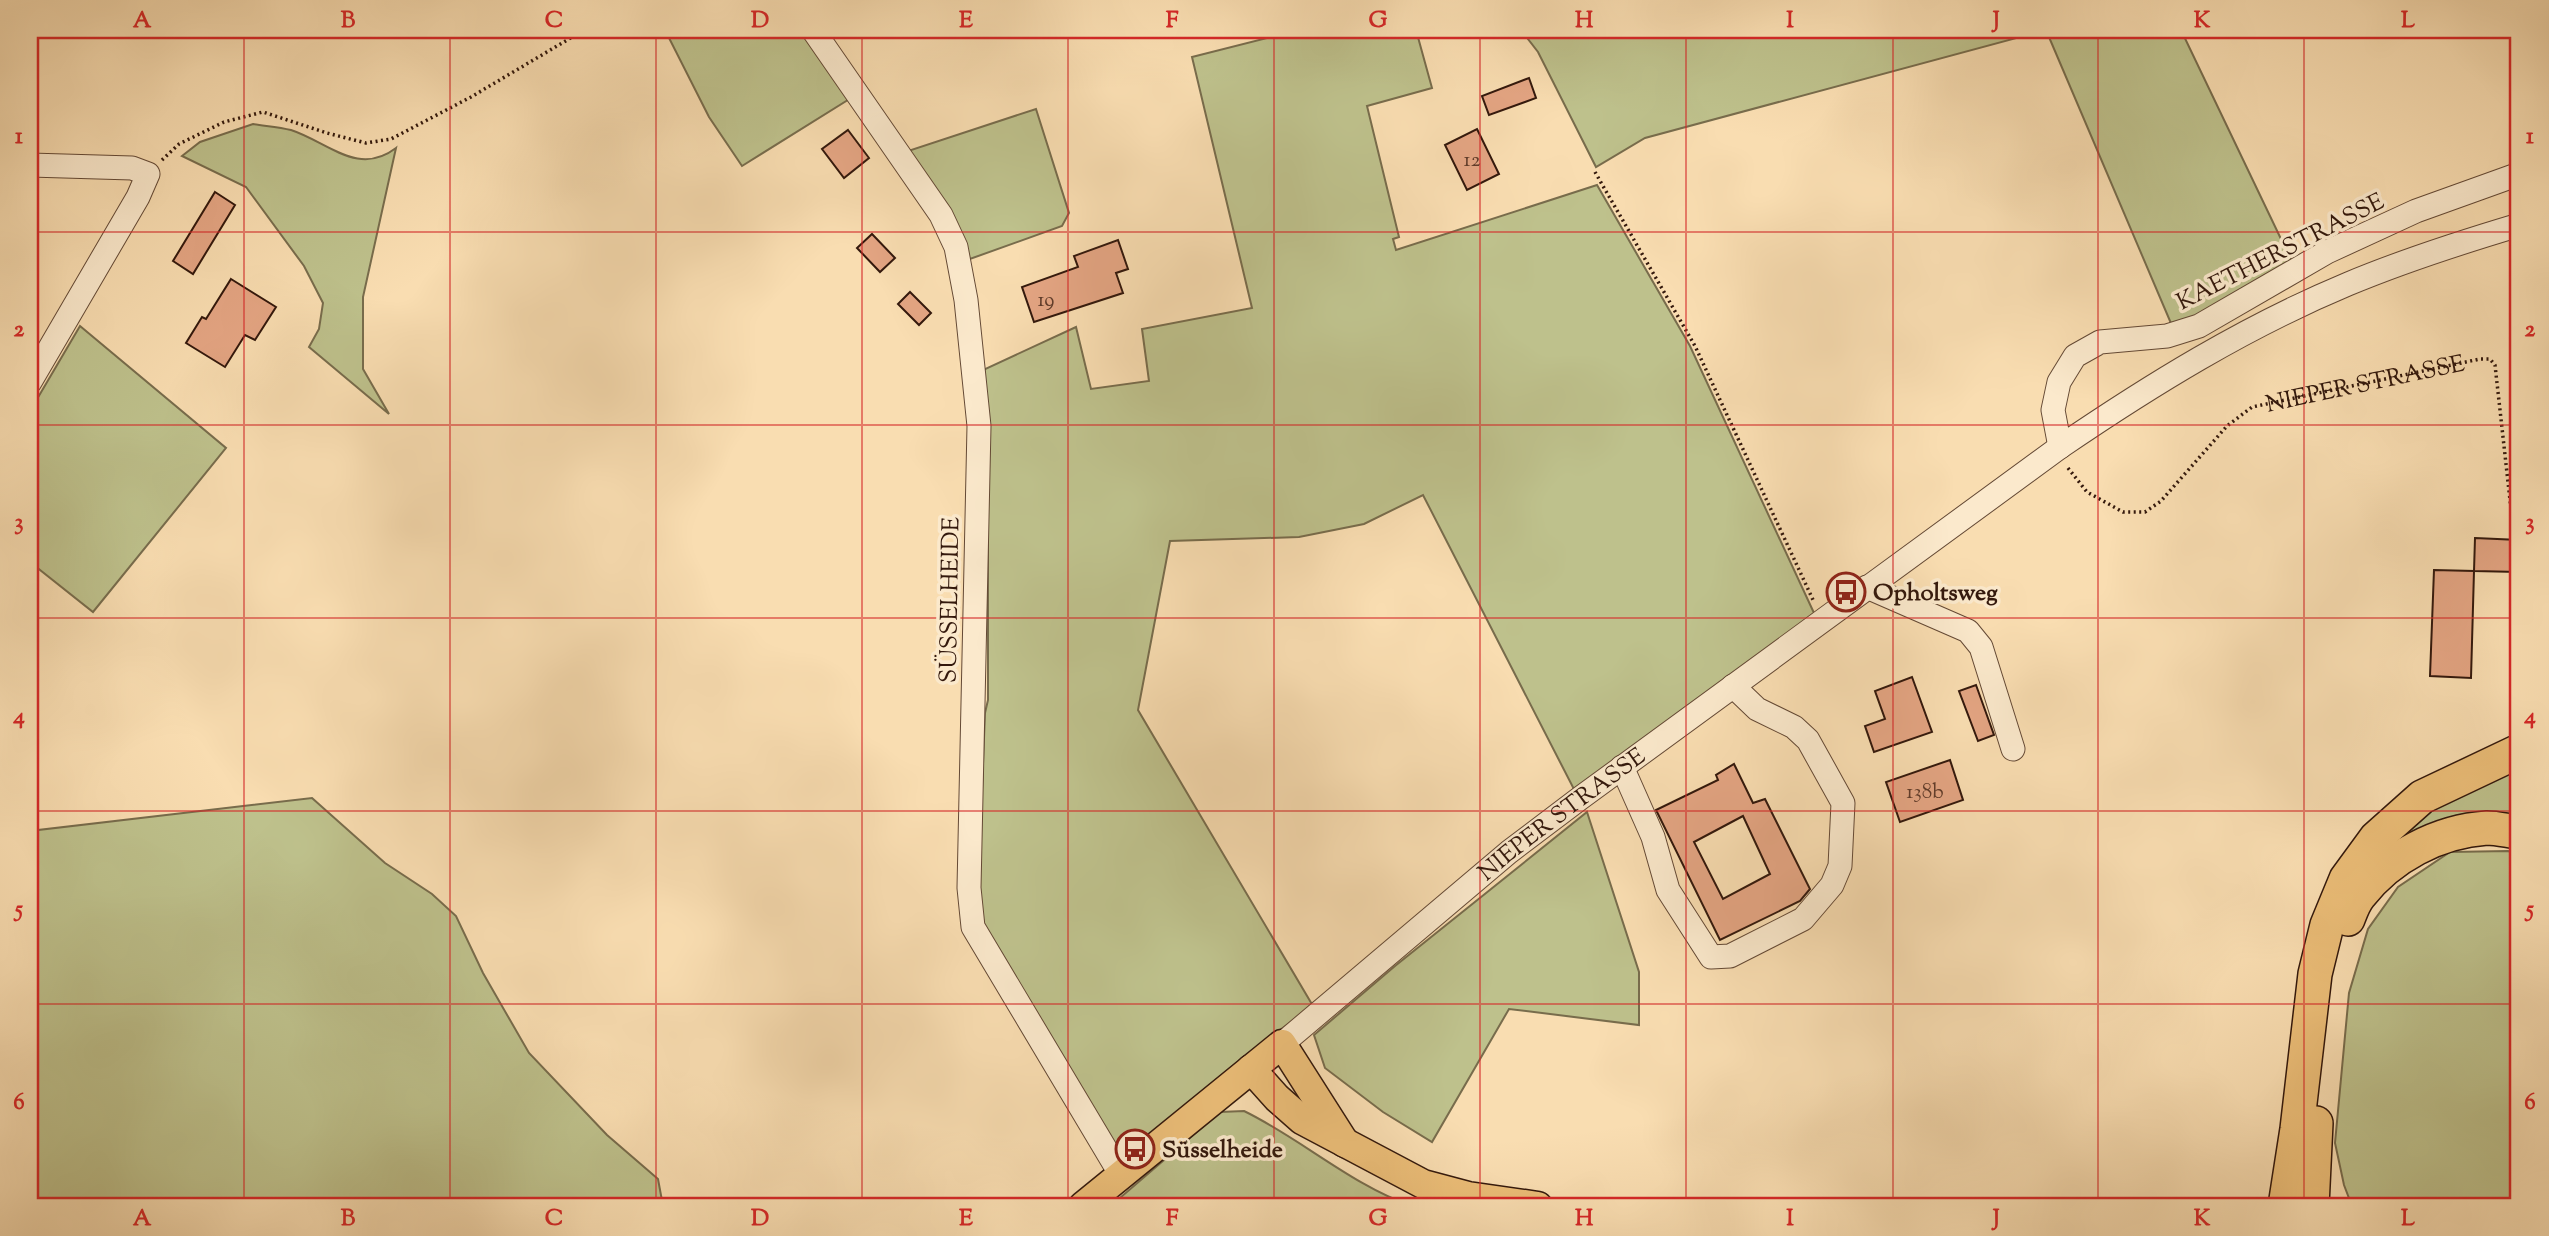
<svg xmlns="http://www.w3.org/2000/svg" width="2549" height="1236" font-family="'Sorts Mill Goudy',serif">
  <style>
    .green { fill: #bec18c; stroke: #786c4c; stroke-width: 2 }
    .building { fill: #e4a583; stroke: #33180c; stroke-width: 2; fill-rule: evenodd }
    .lines { fill: none; stroke-linecap: round; stroke-linejoin: round }
    .minor-casing { stroke: #644935; stroke-width: 25 }
    .major-casing { stroke: #33180c; stroke-width: 31 }
    .highway-casing { stroke: #33180c; stroke-width: 36 }
    .path { stroke: #33180c; stroke-width: 3.5; stroke-dasharray: 2 3.5; stroke-linecap: butt }
    .minor { stroke: #fbe9cc; stroke-width: 23 }
    .major { stroke: #ecbe78; stroke-width: 28 }
    .highway { stroke: #ecbe78; stroke-width: 33 }
    .grid { fill: none; stroke: #d62828; stroke-width: 2; stroke-opacity: 0.55 }
    .labels { text-anchor: middle; stroke-width: 7; stroke-linejoin: round; paint-order: stroke }
    .number-label { font-size: 21px; fill: #5f3b2a }
    .street-label { font-size: 24px; fill: #33180c; stroke: #fbe9cc }
    .poi-label { font-size: 24px; font-weight: bold; fill: #33180c; stroke: #fbe9cc; text-anchor: start }
    .neatline { fill: none; stroke: #d62828; stroke-width: 2.5 }
    .grid-label { font-size: 23px; text-anchor: middle; font-weight: bold; fill: #d62828 }
  </style>
  <rect width="100%" height="100%" fill="#f9ddb1"/>
  <filter id="stains"><feTurbulence type="fractalNoise" baseFrequency=".00286" numOctaves="4"/><feColorMatrix values="0 0 0 0 .2 0 0 0 0 .09 0 0 0 0 .02 0 0 0 .5 -.17"/></filter>
  <radialGradient id="worn" r=".72"><stop offset=".6" stop-color="#630" stop-opacity="0"/><stop offset="1" stop-color="#630" stop-opacity=".3"/></radialGradient>
  <g class="green">
    <path d="M665,30H802L851,98L742,166L709,117Z"/>
    <path d="M1299,30H1416L1432,88L1367,106L1399,237L1393,239L1396,250L1597,185L1690,346L1814,613L1579,799L1423,495L1364,524L1299,537L1170,541L1138,710L1313,1006L1247,1054L1124,1156L1114,1148L986,936L978,890L985,713L988,700V419L983,370L1076,327L1091,389L1149,381L1142,329L1252,308L1192,57Z"/>
    <path d="M1521,30H2181L2292,262L2173,328L2046,30L1645,138L1596,167L1538,52Z"/>
    <path d="M1036,109L1069,213L1062,226L967,260L908,151Z"/>
    <path d="M253,124C265,126 279,127 291,130C328,142 358,177 396,148L363,297V369L389,414L309,347L319,329L323,303L304,266L246,187L182,156L200,142Z"/>
    <path d="M80,326L226,448L93,612L30,562V411Z"/>
    <path d="M2519,760V822L2354,882L2409,819Z"/>
    <path d="M312,798L385,863L432,894L456,916L483,973L529,1053L607,1135L658,1179L663,1206H30V831Z"/>
    <path d="M1587,812L1639,972V1025L1509,1009L1432,1142L1383,1112L1325,1068L1314,1035L1395,966Z"/>
    <path d="M2508,851L2519,855V1206H2352L2344,1185L2335,1143L2349,993L2368,929L2398,887L2450,852Z"/>
    <path d="M1244,1111C1300,1138 1353,1186 1412,1206H1123L1114,1203L1220,1112Z"/>
  </g>
  <g class="building">
    <path d="M1529,78L1536,98L1489,115L1482,96Z"/>
    <path d="M1477,129L1499,174L1467,190L1445,145Z"/>
    <path d="M848,130L869,158L844,178L822,149Z"/>
    <path d="M215,192L235,205L193,274L173,261Z"/>
    <path d="M872,234L895,258L880,272L857,248Z"/>
    <path d="M1118,240L1128,269L1116,273L1123,293L1034,322L1022,287L1078,267L1074,256Z"/>
    <path d="M231,279L276,307L255,340L245,335L225,367L186,343L202,317L206,319Z"/>
    <path d="M910,292L931,313L919,325L898,304Z"/>
    <path d="M2475,538L2519,540V572L2474,571Z"/>
    <path d="M2434,570L2474,571L2471,678L2430,676Z"/>
    <path d="M1912,677L1932,732L1874,752L1865,726L1885,719L1875,691Z"/>
    <path d="M1976,685L1994,735L1978,741L1959,691Z"/>
    <path d="M1950,760L1963,800L1900,822L1886,782Z"/>
    <path d="M1734,764L1753,803L1765,799L1810,889L1800,901L1720,940L1656,810L1718,780L1716,775ZM1743,816L1770,874L1723,899L1694,842Z"/>
  </g>
  <g class="lines">
    <defs>
      <g id="minor">
        <path d="M813,30L941,215L956,247L966,300L979,426L969,888L973,927L1121,1175"/>
        <path d="M30,165L132,168L148,174L138,197L30,382"/>
        <path d="M2060,447L2053,410L2059,382L2075,356L2100,342L2167,336L2199,326L2327,252L2416,211L2519,174"/>
        <path d="M1867,587L1968,631L1981,647L2013,749"/>
        <path d="M1622,767L1653,837L1668,890L1711,957L1730,956L1803,919L1832,885L1840,866L1843,803L1808,740L1794,727L1757,709L1733,686"/>
        <path id="s2" d="M1282,1044L1509,852L1579,799L2060,447C2151,385 2245,327 2348,284C2403,261 2462,242 2519,225"/>
      </g>
      <g id="major">
        <path d="M1251,1069L1277,1098L1302,1120L1423,1184L1468,1196L1538,1206"/>
        <path d="M1083,1206L1282,1044L1345,1143"/>
      </g>
      <g id="highway">
        <path d="M2348,919C2351,911 2354,902 2360,895C2390,857 2438,831 2487,828C2497,828 2509,831 2519,832"/>
        <path d="M2285,1206L2297,1129L2315,974L2327,925L2346,879L2376,838L2422,797L2519,751"/>
        <path d="M2312,1206L2316,1123"/>
      </g>
    </defs>
    <use href="#minor" class="minor-casing"/>
    <use href="#major" class="major-casing"/>
    <use href="#highway" class="highway-casing"/>
    <g class="path">
      <path d="M162,160L179,144L224,122L263,112L327,133L366,143L391,139L471,97L584,30"/>
      <path d="M1595,172L1695,346L1814,602"/>
      <path id="s1" d="M2068,468L2087,492L2123,512H2145L2161,501L2227,426L2252,407L2480,359H2490L2495,365L2513,527"/>
    </g>
    <use href="#minor" class="minor"/>
    <use href="#major" class="major"/>
    <use href="#highway" class="highway"/>
  </g>
  <path class="grid" d="M244,30V1206M450,30V1206M656,30V1206M862,30V1206M1068,30V1206M1274,30V1206M1480,30V1206M1686,30V1206M1893,30V1206M2098,30V1206M2304,30V1206M30,232H2519M30,425H2519M30,618H2519M30,811H2519M30,1004H2519"/>
  <defs>
    <symbol id="bus-ring" viewBox="-11 -11 22 22"><circle r="9.5" fill="#fbe9cc" stroke="#8f2418" stroke-width="1.5"/><path d="M-5-6H5V4H4V6H2V4H-2V6H-4V4H-5ZM-3.5-4V0h7V-4ZM-3.5 1.2v1.5H-2V1.2ZM2 1.2v1.5H3.5V1.2Z" fill="#8f2418"/></symbol>
  </defs>
  <g fill-rule="evenodd">
    <use href="#bus-ring" x="1824" y="570" width="44" height="44"/>
    <use href="#bus-ring" x="1113" y="1127" width="44" height="44"/>
  </g>
  <g class="labels">
    <g class="number-label">
      <text x="1472" y="166">12</text>
      <text x="1046" y="306">19</text>
      <text x="1925" y="798">138b</text>
    </g>
    <g class="street-label">
      <text transform="translate(2280 251) rotate(-27)" y="8">KAETHERSTRASSE</text>
      <text dy="8" stroke="none"><textPath href="#s1" startOffset="360">NIEPER STRASSE</textPath></text>
      <text transform="translate(949 600) rotate(-89)" y="8">SÜSSELHEIDE</text>
      <text dy="8" stroke="none"><textPath href="#s2" startOffset="362">NIEPER STRASSE</textPath></text>
    </g>
    <g class="poi-label">
      <text x="1873" y="600">Opholtsweg</text>
      <text x="1162" y="1157">Süsselheide</text>
    </g>
  </g>
  <rect width="2549" height="1236" fill="none" stroke="#f9ddb1" stroke-width="77"/>
  <rect x="38" y="38" width="2472" height="1160" class="neatline"/>
  <g class="grid-label">
    <text x="142" y="27">A</text>
    <text x="348" y="27">B</text>
    <text x="554" y="27">C</text>
    <text x="760" y="27">D</text>
    <text x="966" y="27">E</text>
    <text x="1172" y="27">F</text>
    <text x="1378" y="27">G</text>
    <text x="1584" y="27">H</text>
    <text x="1790" y="27">I</text>
    <text x="1996" y="27">J</text>
    <text x="2202" y="27">K</text>
    <text x="2408" y="27">L</text>
    <text x="19" y="143">1</text>
    <text x="2530" y="143">1</text>
    <text x="19" y="336">2</text>
    <text x="2530" y="336">2</text>
    <text x="19" y="529">3</text>
    <text x="2530" y="529">3</text>
    <text x="19" y="723">4</text>
    <text x="2530" y="723">4</text>
    <text x="19" y="916">5</text>
    <text x="2530" y="916">5</text>
    <text x="19" y="1109">6</text>
    <text x="2530" y="1109">6</text>
    <text x="142" y="1225">A</text>
    <text x="348" y="1225">B</text>
    <text x="554" y="1225">C</text>
    <text x="760" y="1225">D</text>
    <text x="966" y="1225">E</text>
    <text x="1172" y="1225">F</text>
    <text x="1378" y="1225">G</text>
    <text x="1584" y="1225">H</text>
    <text x="1790" y="1225">I</text>
    <text x="1996" y="1225">J</text>
    <text x="2202" y="1225">K</text>
    <text x="2408" y="1225">L</text>
  </g>
  <rect width="100%" height="100%" filter="url(#stains)"/>
  <rect width="100%" height="100%" fill="url(#worn)"/>
</svg>
